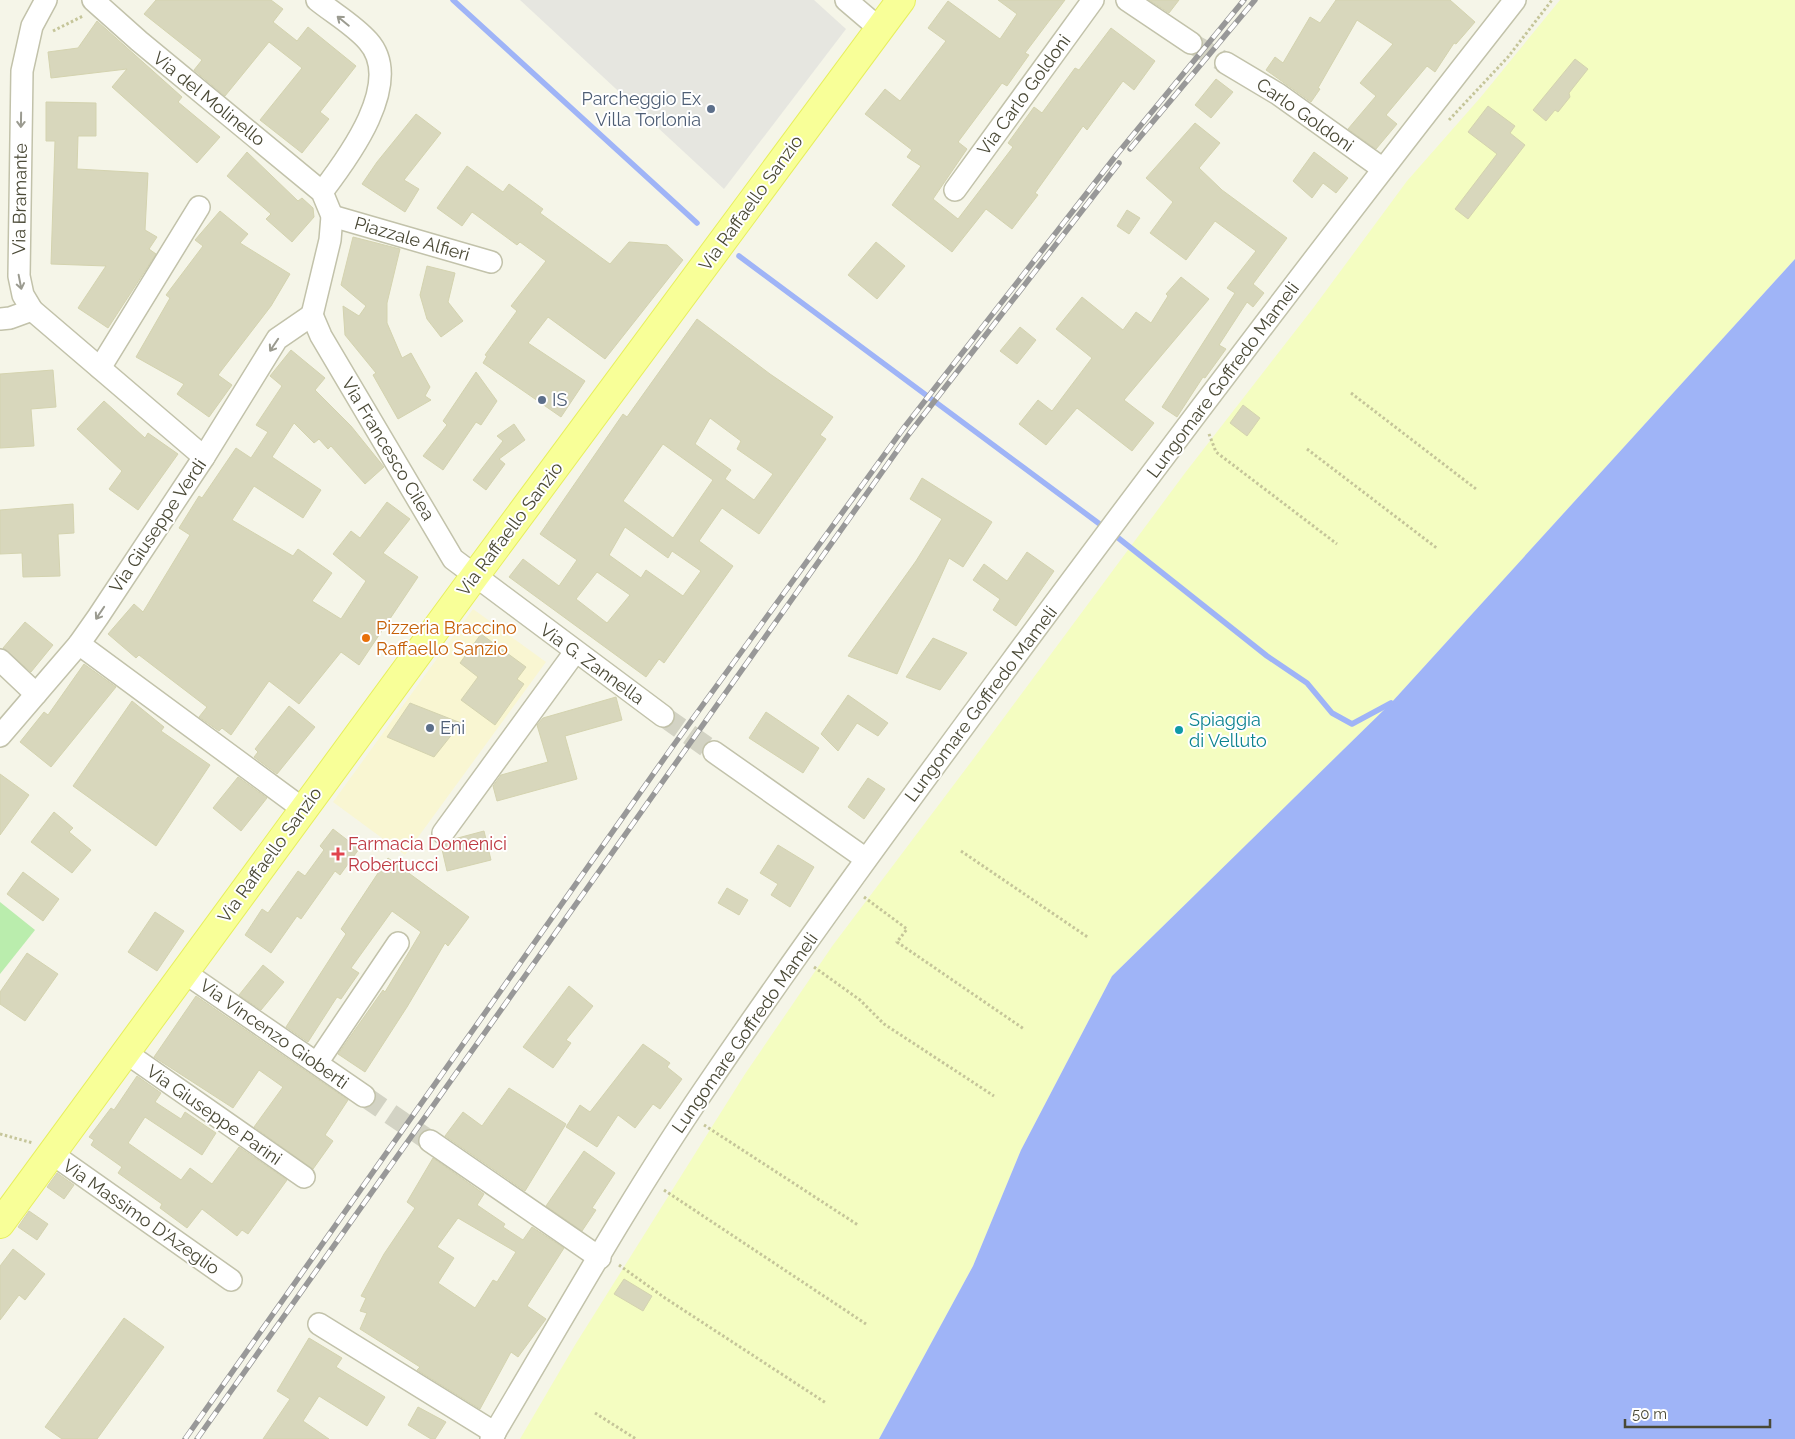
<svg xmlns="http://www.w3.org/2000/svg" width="1795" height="1439" font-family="Raleway,sans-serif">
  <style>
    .commercial { fill: #f9f6d2 }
    .green { fill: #baedad }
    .sand { fill: #f4fdc1 }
    .parking { fill: #e6e6e0 }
    .water { fill: #9fb4f7 }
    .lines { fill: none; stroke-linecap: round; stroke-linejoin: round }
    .stream { stroke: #9fb4f7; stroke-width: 5.5 }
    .building { fill: #d8d7bc; stroke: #d4d3af; fill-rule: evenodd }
    .minor-tunnel { stroke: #d3d3c4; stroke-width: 21; stroke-dasharray: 21 11; stroke-linecap: butt }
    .minor-casing { stroke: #c2c2aa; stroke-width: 24 }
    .major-casing { stroke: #e7ef5d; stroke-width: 30 }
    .path { stroke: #c5c599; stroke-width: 3; stroke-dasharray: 2.5 2.5; stroke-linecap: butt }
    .minor { stroke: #fff; stroke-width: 21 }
    .major { stroke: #f8ff98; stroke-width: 28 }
    .rail-casing { stroke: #989898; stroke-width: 5.5 }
    .rail { stroke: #fff; stroke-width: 4; stroke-dasharray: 11; stroke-linecap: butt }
    .oneway { stroke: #9b9b90 }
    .service-dot { fill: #5c6f8a; stroke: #fff; stroke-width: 2 }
    .food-dot { fill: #e8710a; stroke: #fff; stroke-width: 2 }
    .culture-dot { fill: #0f9aa8; stroke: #fff; stroke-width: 2 }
    .health-dot { fill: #e0444e; stroke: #fff; stroke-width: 2 }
    .labels { text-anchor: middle; stroke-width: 4; stroke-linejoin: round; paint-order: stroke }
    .street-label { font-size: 18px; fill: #4a4936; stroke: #fff }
    .service-label { font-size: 18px; fill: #4e5e75; stroke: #fff; text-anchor: start }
    .food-label { font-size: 18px; fill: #c56008; stroke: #fff; text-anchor: start }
    .culture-label { font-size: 18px; fill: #0d838f; stroke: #fff; text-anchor: start }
    .health-label { font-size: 18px; fill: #be3a42; stroke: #fff; text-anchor: start }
  </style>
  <rect width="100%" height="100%" fill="#f5f5e8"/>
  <path class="commercial" d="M473,609L546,662L405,855L333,802Z"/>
  <path class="green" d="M0,902L35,930L0,974Z"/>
  <path class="sand" d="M1560,0H1795V259L1391,703L1112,976L1021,1150L973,1266L879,1439H520L575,1345L745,1074L833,945L974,758L1185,473L1314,307L1407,181L1480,98Z"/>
  <path class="parking" d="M520,0H814L846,29L724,189Z"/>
  <path class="water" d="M1795,259V1439H879L973,1266L1021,1150L1112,976L1391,703Z"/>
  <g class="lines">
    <g class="stream">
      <path d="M453,0L697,223"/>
      <path d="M739,256L1105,528"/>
      <path d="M1112,533L1267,656L1307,683L1332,713L1352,724L1391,703"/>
    </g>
  </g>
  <g class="building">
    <path d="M156,0H271L283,9L273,22L297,41L308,27L356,66L320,112L329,119L302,153L260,120L302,68L269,42L225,96L194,70L202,60L144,14Z"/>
    <path d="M998,0H1065L1025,53L1029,55L1007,86L1002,83L958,142L967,149L933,199L958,219L1013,147L1008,143L1034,107L1042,113L1075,68L1079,70L1111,28L1155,61L1134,90L1123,81L1087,130L1083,126L1035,193L1038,195L1012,229L986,209L952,252L892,205L921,166L907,157L912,150L865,114L885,89L900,101L946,41L928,28L948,1L1000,39L1017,14Z"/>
    <path d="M1149,0H1179L1169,13Z"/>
    <path d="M1336,0H1450L1475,22L1456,44L1454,43L1435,72L1427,66L1386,115L1397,124L1376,149L1348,129L1376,96L1360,83L1393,44L1357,20L1318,88L1320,89L1311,102L1266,70L1275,57L1283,63L1310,17L1320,23Z"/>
    <path d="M97,21L182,97L178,102L220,137L197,163L112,87L127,69L51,78L48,52L78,48Z"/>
    <path d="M1575,59L1588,69L1569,93L1570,97L1558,112L1555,110L1546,121L1533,110Z"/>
    <path d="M1216,79L1233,92L1211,118L1195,105Z"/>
    <path d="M46,102L96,103V136H78L77,169L148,173L145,230L157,237L149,249L156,254L108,328L78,308L106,266L51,264L55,141H46Z"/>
    <path d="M1488,106L1515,126L1510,133L1525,145L1468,219L1455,209L1497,154L1468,132Z"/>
    <path d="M416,114L441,133L404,180L419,189L405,212L362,184L377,162Z"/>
    <path d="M1195,123L1220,143L1199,168L1222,190L1287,238L1253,284L1264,293L1253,307L1247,302L1219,345L1226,349L1205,378L1203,377L1177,417L1162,407L1235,293L1227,288L1256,251L1215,221L1186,260L1150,233L1173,202L1146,178Z"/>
    <path d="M247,152L298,201L302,198L313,208L314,217L292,242L266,219L271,214L227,176Z"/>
    <path d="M1314,152L1348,178L1336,193L1323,183L1312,198L1293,181Z"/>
    <path d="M467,166L503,192L509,184L543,209L540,213L610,264L629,242L667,245L683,260L605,359L548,317L528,343L585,381L561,417L483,363L487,356L485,355L517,311L511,306L546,261L520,242L517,245L472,212L462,226L437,208Z"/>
    <path d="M1127,210L1140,218L1129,234L1117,226Z"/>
    <path d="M220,211L248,234L240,243L290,274L271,306L218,375L232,385L209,417L177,394L184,384L136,357L170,298L166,295L203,246L195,240Z"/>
    <path d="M353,237L400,249L387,303V323L402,358L411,353L430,387L425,396L431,400L398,419L373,375L376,373L345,335L343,306L359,316L366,306L341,285Z"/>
    <path d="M876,242L905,266L877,299L848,275Z"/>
    <path d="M427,266L455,273L448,302L463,321L441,337L427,319L420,295Z"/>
    <path d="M1181,277L1209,299L1124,400L1154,423L1132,451L1077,408L1046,445L1019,424L1038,400L1052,411L1092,358L1056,329L1082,297L1123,330L1136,312L1151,323L1168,296L1166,294Z"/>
    <path d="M697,319L770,374L833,417L820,435L826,439L759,534L722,508L699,541L733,566L664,663L659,659L646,677L509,577L523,559L559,586L577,560L540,534L623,414L627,417ZM710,418L741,441L737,449L773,474L754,500L725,479L731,470L695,444ZM663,444L713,480L673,538L623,501ZM625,527L668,558L672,551L701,571L683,596L646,570L641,578L609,555ZM597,572L630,595L607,623L576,599Z"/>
    <path d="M1020,327L1036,340L1017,364L1000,351Z"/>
    <path d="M291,350L325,378L315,390L351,426L384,467L365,484L331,446L328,449L319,439L314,443L294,423L272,457L321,490L303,518L254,486L232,520L293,556L298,549L332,573L312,601L341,619L366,581L333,554L351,531L360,538L387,502L410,519L383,553L418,577L359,665L341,652L299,704L269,681L231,735L222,728L219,731L199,717L207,707L139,655L136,658L108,634L134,604L143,612L190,535L179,528L199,496L202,498L236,448L251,458L268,432L256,425L282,386L270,376Z"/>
    <path d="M53,370L56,407L31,409L34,446L0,448V374Z"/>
    <path d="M476,372L497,401L481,425L476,422L443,470L423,456L447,425L443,421Z"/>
    <path d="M104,401L145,438L148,433L178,454L138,510L109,489L122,471L77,429Z"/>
    <path d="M1243,405L1260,418L1247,436L1230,423Z"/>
    <path d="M514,424L525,440L499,459L505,464L486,490L473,480L503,441L497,436Z"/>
    <path d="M922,478L992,522L963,567L949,558L897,674L848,656L916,561L942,519L910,499Z"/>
    <path d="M73,504L74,533L58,534L60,576L23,577L22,553L0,554V510Z"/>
    <path d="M1027,552L1054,571L1016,626L993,610L1000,599L973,580L984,564L1007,581Z"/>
    <path d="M25,622L53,645L31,672L3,648Z"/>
    <path d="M481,634L526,667L517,679L524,684L495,725L461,700L478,677L460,663Z"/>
    <path d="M933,638L967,653L940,690L906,677Z"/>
    <path d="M84,664L116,687L51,767L20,742L44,712L48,715Z"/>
    <path d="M848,695L888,723L878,736L857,723L838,751L821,734Z"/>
    <path d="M616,697L622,720L565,736L577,779L497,801L493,786L501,775L548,762L537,725L543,718Z"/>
    <path d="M132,701L164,727L161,731L210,765L156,846L73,786Z"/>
    <path d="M410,703L461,723L434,757L387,737Z"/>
    <path d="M289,706L315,727L277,774L254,757L258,752L255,749Z"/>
    <path d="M766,712L819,748L803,773L749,738Z"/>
    <path d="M0,774L29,795L0,835Z"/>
    <path d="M238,777L267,798L241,831L213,808Z"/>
    <path d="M868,778L885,789L864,819L848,807Z"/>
    <path d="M54,812L73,828L69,832L91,850L72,873L31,842Z"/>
    <path d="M333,829L359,849L340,875L335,871L301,919L297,916L271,953L245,935L262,909L268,913L298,871L305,876L324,850L320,846Z"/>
    <path d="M484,831L491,860L447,871L441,845L448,844L454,839Z"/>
    <path d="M778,845L814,867L790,907L771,895L778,884L760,873Z"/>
    <path d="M388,858L469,917L448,946L445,943L407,1007L365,1072L338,1054L383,990L385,992L421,932L392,911L351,968L359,973L341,999L337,997L308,1042L286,1027L346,934L341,929Z"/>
    <path d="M23,872L59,899L43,921L7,894Z"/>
    <path d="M727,888L748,900L739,915L718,903Z"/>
    <path d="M155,912L184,931L157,971L128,952Z"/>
    <path d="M27,953L58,974L25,1021L0,1004V992Z"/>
    <path d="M263,965L284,982L261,1010L239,995Z"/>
    <path d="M569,986L593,1006L566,1040L571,1043L553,1068L523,1047Z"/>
    <path d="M196,996L348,1100L325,1135L333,1141L313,1169L254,1127L283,1087L259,1070L233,1108L154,1057Z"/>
    <path d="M643,1044L670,1063L667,1067L682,1079L660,1109L653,1104L635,1128L618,1115L597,1147L566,1127L580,1105L590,1112Z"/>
    <path d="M137,1076L161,1093L155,1102L181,1119L185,1112L216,1133L202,1155L145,1117L128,1143L181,1180L190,1168L212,1184L239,1147L287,1180L248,1234L242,1230L237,1236L202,1209L187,1228L160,1208L162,1204L118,1173L122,1167L91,1145L94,1140L89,1137L111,1108L114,1110Z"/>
    <path d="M509,1088L566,1124L525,1191L445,1136L463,1112L482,1126Z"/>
    <path d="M584,1151L615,1173L592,1208L596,1210L582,1231L546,1206Z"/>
    <path d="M433,1158L484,1194L477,1205L505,1224L503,1227L523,1240L532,1227L564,1248L527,1306L546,1319L518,1357L511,1352L480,1409L417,1370L420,1367L360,1329L367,1313L360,1311L366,1298L361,1296L384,1254L415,1208L407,1202ZM458,1218L516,1252L497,1282L493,1280L475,1308L438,1283L454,1258L437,1247Z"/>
    <path d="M57,1173L74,1185L64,1199L47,1187Z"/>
    <path d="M29,1211L48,1224L37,1240L18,1227Z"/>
    <path d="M13,1249L45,1274L25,1300L19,1295L0,1320V1266Z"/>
    <path d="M624,1279L652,1296L643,1311L614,1294Z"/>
    <path d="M124,1318L164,1347L97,1439H62L45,1427Z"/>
    <path d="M309,1338L342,1358L336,1367L385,1397L367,1426L319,1396L303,1421L329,1439H263L290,1399L277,1391Z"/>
    <path d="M418,1407L446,1422L435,1439H431L408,1425Z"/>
  </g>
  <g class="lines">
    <g class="minor-tunnel">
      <path d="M1191,43L1226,63"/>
      <path d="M663,716L714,752"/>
      <path d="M364,1096L430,1141"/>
    </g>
    <defs>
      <g id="minor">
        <path d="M46,0L32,26L22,71L19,276L23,295L32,310L204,457"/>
        <path d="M93,0L139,41L322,192L332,216L330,240L312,315"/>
        <path d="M317,0C333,13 354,25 368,41C405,82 348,158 322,192"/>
        <path d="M846,0L880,29"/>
        <path d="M1127,0L1191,43"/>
        <path d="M1226,63L1278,94L1383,169"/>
        <path d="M955,190L1093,0"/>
        <path d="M332,216L491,262"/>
        <path d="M312,315L321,336L453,559L663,716"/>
        <path d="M0,319L10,318L32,310"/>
        <path d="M100,368L199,207"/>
        <path d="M79,644L303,809"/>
        <path d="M0,660L36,694"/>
        <path d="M0,736L79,644L98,617L204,457L277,339L312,315"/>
        <path d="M714,752L866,859"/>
        <path d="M443,833L575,652"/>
        <path d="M184,972L364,1096"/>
        <path d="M125,1052L304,1177"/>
        <path d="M317,1063L398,943"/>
        <path d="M430,1141L600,1258"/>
        <path d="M51,1153L231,1280"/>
        <path d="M319,1324L495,1433"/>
        <path d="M491,1439C561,1322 627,1203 704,1090C805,941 913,795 1020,650C1182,431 1347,214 1515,0"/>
      </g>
      <path id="major" d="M0,1224L474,577L901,0"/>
    </defs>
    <use href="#minor" class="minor-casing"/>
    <use href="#major" class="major-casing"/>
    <g class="path">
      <path d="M53,31L83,16"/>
      <path d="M1449,120L1508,57L1552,0"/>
      <path d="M1351,393L1476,489"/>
      <path d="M1209,434L1216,452L1337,544"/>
      <path d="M1307,449L1438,549"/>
      <path d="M961,851L1089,938"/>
      <path d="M864,897L907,929L897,942L1024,1029"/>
      <path d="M814,967L860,1000L884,1024L994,1096"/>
      <path d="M704,1125L858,1225"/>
      <path d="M0,1134L33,1143"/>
      <path d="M664,1190L866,1324"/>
      <path d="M619,1265L665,1298L826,1403"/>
      <path d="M595,1413L636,1439"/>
    </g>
    <use href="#minor" class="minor"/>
    <use href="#major" class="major"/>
    <defs>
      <g id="rail">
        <path d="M1130,149L1255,0"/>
        <path d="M185,1439L673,746L903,429L1118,153L1244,0"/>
        <path d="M197,1439L909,434L1119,163"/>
      </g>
    </defs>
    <use href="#rail" class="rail-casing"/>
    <use href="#rail" class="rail"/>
  </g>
  <defs><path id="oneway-shaft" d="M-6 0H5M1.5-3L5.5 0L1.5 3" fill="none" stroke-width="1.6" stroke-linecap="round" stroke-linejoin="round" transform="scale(1.25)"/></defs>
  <g class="oneway">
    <use href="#oneway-shaft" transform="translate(343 21) rotate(-141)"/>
    <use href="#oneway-shaft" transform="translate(21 120) rotate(91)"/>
    <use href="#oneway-shaft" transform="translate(20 282) rotate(79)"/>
    <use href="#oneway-shaft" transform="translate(274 345) rotate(124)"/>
    <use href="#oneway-shaft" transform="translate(100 613) rotate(124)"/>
  </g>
  <g class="service-dot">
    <circle cx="711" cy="109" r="5"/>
    <circle cx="542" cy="400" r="5"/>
    <circle cx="430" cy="728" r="5"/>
  </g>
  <circle class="food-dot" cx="366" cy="638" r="5"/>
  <circle class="culture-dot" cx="1179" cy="730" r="5"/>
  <path class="health-dot" d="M335.5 846.5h5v5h5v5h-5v5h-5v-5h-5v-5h5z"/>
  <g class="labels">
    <g class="street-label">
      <text transform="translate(1024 95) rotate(-54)" y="6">Via Carlo Goldoni</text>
      <text transform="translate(209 99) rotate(39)" y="6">Via del Molinello</text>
      <text transform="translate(1305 115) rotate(35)" y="6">Carlo Goldoni</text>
      <text transform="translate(20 199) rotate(-89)" y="6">Via Bramante</text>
      <text transform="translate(751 203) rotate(-54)" y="6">Via Raffaello Sanzio</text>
      <text transform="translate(412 239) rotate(16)" y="6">Piazzale Alfieri</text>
      <text transform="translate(1223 380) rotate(-53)" y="6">Lungomare Goffredo Mameli</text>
      <text transform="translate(388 449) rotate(59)" y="6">Via Francesco Cilea</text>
      <text transform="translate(158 526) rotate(-56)" y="6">Via Giuseppe Verdi</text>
      <text transform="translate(510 529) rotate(-53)" y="6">Via Raffaello Sanzio</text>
      <text transform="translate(592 664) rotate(36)" y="6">Via G. Zannella</text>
      <text transform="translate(981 704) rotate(-53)" y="6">Lungomare Goffredo Mameli</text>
      <text transform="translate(270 855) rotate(-54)" y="6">Via Raffaello Sanzio</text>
      <text transform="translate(745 1033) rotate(-55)" y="6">Lungomare Goffredo Mameli</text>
      <text transform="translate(274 1034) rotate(35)" y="6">Via Vincenzo Gioberti</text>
      <text transform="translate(214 1115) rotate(35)" y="6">Via Giuseppe Parini</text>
      <text transform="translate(141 1217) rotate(35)" y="6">Via Massimo D'Azeglio</text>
    </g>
    <g class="service-label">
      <text x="701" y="105" text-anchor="end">Parcheggio Ex<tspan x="701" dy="21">Villa Torlonia</tspan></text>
      <text x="552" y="406">IS</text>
      <text x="440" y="734">Eni</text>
    </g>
    <g class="food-label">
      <text x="376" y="634">Pizzeria Braccino<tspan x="376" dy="21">Raffaello Sanzio</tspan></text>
    </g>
    <g class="culture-label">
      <text x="1189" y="726">Spiaggia<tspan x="1189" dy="21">di Velluto</tspan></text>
    </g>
    <g class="health-label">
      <text x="348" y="850">Farmacia Domenici<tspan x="348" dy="21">Robertucci</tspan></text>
    </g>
  </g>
  <path d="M1625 1419v8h145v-8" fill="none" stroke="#4a4936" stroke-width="2.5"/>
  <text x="1632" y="1419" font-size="15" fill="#4a4936" stroke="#ffffff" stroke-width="4" paint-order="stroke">50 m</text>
</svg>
